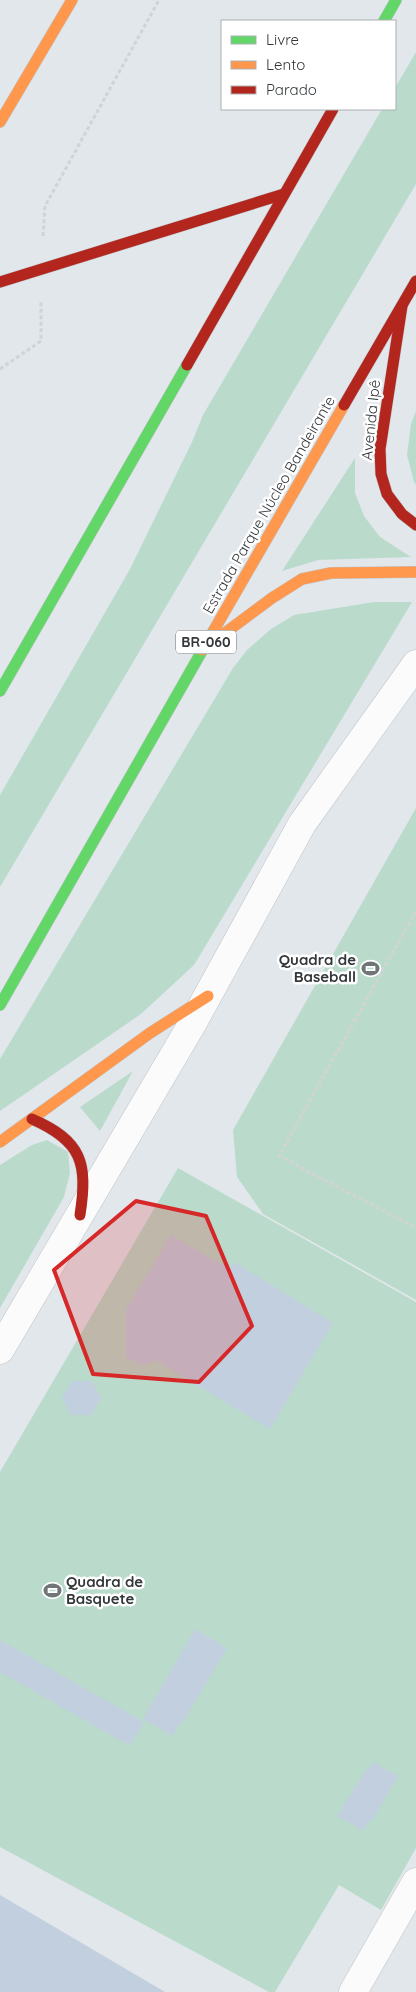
<svg xmlns="http://www.w3.org/2000/svg" width="416" height="1992" font-family="Quicksand,sans-serif">
  <style>
    .green { fill: #badbcb }
    .building { fill: #c1cfde }
    .lines { fill: none; stroke-linecap: round; stroke-linejoin: round }
    .street-casing { stroke: #bfc3c6; stroke-width: 29 }
    .fast-casing { stroke: #bfc3c6; stroke-width: 12 }
    .slow-casing { stroke: #bfc3c6; stroke-width: 12 }
    .jam-casing { stroke: #bfc3c6; stroke-width: 12 }
    .path { stroke: #d2d3d4; stroke-width: 3; stroke-dasharray: 4 2.5; stroke-linecap: butt }
    .street { stroke: #fbfbfc; stroke-width: 28 }
    .fast { stroke: #63d668; stroke-width: 11 }
    .slow { stroke: #ff974d; stroke-width: 11 }
    .jam { stroke: #b3261e; stroke-width: 11 }
    .marked { fill: #d62828; fill-opacity: 0.2; stroke: #d62828; stroke-width: 4; stroke-linejoin: round }
    .labels { text-anchor: middle; stroke-width: 5; stroke-linejoin: round; paint-order: stroke }
    .shield { fill: #fff; stroke: #707375; stroke-width: 1 }
    .shield-label { font-size: 14px; font-weight: bold; fill: #33373a }
    .street-label { font-size: 15px; fill: #33373a; stroke: #fff }
    .poi-label { font-size: 15px; font-weight: bold; fill: #33373a; stroke: #fff; text-anchor: end }
  </style>
  <rect width="100%" height="100%" fill="#e2e7ec"/>
  <g class="green">
    <path d="M416,52V184L0,887V795L130,569L192,442L203,415L382,109H395V88Z"/>
    <path d="M416,411V485L414,482L407,455L411,424Z"/>
    <path d="M355,458V493L364,516L380,537L411,557L318,560L282,571Z"/>
    <path d="M374,602H412L194,965L141,1014L0,1111V1059L233,668L247,650L271,629L294,615Z"/>
    <path d="M416,808V1300L263,1214L237,1177L233,1130Z"/>
    <path d="M133,1071L100,1131L80,1107Z"/>
    <path d="M47,1140L68,1152L70,1173L64,1197L0,1308V1165L32,1145Z"/>
    <path d="M178,1168L416,1302V1848L381,1910L339,1885L275,1992H269L0,1847V1472Z"/>
  </g>
  <g class="building">
    <path d="M171,1235L229,1269L234,1262L333,1323L270,1429L155,1360L143,1366L126,1357V1310Z"/>
    <path d="M72,1381H92L101,1398L91,1415H71L62,1398Z"/>
    <path d="M195,1629L227,1648L182,1724L180,1723L172,1736L143,1719Z"/>
    <path d="M0,1640L144,1722L130,1746L0,1672Z"/>
    <path d="M373,1762L398,1776L372,1821L370,1820L363,1831L337,1816L368,1767L370,1768Z"/>
    <path d="M0,1895L165,1992H0Z"/>
  </g>
  <g class="lines">
    <defs>
      <g id="street">
        <path d="M0,1350L191,1026L302,824L416,664"/>
        <path d="M353,1992L416,1882"/>
      </g>
      <g id="fast">
        <path d="M384,21L396,0"/>
        <path d="M0,691L187,365"/>
        <path d="M0,1005L214,630"/>
      </g>
      <g id="slow">
        <path d="M0,122L72,0"/>
        <path d="M214,630L344,405"/>
        <path d="M202,650L272,598L302,579L331,573L416,572"/>
        <path d="M0,1142L150,1033L208,996"/>
      </g>
      <g id="jam">
        <path d="M0,282L284,194"/>
        <path d="M402,306L380,449L381,474L387,494L402,514L416,525"/>
        <path d="M187,365L333,109"/>
        <path d="M344,405L416,281"/>
        <path d="M32,1119C82,1141 88,1163 80,1215"/>
      </g>
    </defs>
    <use href="#street" class="street-casing"/>
    <use href="#fast" class="fast-casing"/>
    <use href="#slow" class="slow-casing"/>
    <use href="#jam" class="jam-casing"/>
    <g class="path">
      <path d="M43,236L45,206L159,0"/>
      <path d="M0,369L41,341V302"/>
      <path d="M416,911L279,1156L416,1228"/>
    </g>
    <use href="#street" class="street"/>
    <use href="#fast" class="fast"/>
    <use href="#slow" class="slow"/>
    <use href="#jam" class="jam"/>
  </g>
  <path class="marked" d="M136,1201L206,1216L252,1326L199,1382L93,1374L54,1270Z"/>
  <defs>
    <symbol id="stadium-bare" viewBox="-9 -9 18 18"><path d="M0-5a6.5 5 0 1 0 0 10a6.5 5 0 1 0 0-10ZM-3.5-1.8h7v3.6h-7Z" fill="#707578" stroke="#fff" stroke-width="2.5" paint-order="stroke"/></symbol>
  </defs>
  <g fill-rule="evenodd">
    <use href="#stadium-bare" x="358" y="956" width="25" height="25"/>
    <use href="#stadium-bare" x="40" y="1578" width="25" height="25"/>
  </g>
  <g class="labels">
    <rect class="shield" x="176" y="630.5" width="60" height="23" rx="4"/>
    <g class="shield-label">
      <text x="206" y="647">BR-060</text>
    </g>
    <g class="street-label">
      <text transform="translate(371 420) rotate(-84)" y="5">Avenida Ipê</text>
      <text transform="translate(269 505) rotate(-60)" y="5">Estrada Parque Núcleo Bandeirante</text>
    </g>
    <g class="poi-label">
      <text x="356" y="965">Quadra de<tspan x="356" dy="17">Baseball</tspan></text>
      <text x="66" y="1587" text-anchor="start">Quadra de<tspan x="66" dy="17">Basquete</tspan></text>
    </g>
  </g>
  <rect x="221" y="20" width="175" height="90" fill="#ffffff" stroke="#adafb0"/>
  <rect x="231" y="36" width="25" height="8" fill="#63d668" stroke="#adafb0"/>
  <text x="266" y="45" font-size="15" fill="#33373a">Livre</text>
  <rect x="231" y="61" width="25" height="8" fill="#ff974d" stroke="#adafb0"/>
  <text x="266" y="70" font-size="15" fill="#33373a">Lento</text>
  <rect x="231" y="86" width="25" height="8" fill="#b3261e" stroke="#adafb0"/>
  <text x="266" y="95" font-size="15" fill="#33373a">Parado</text>
</svg>
